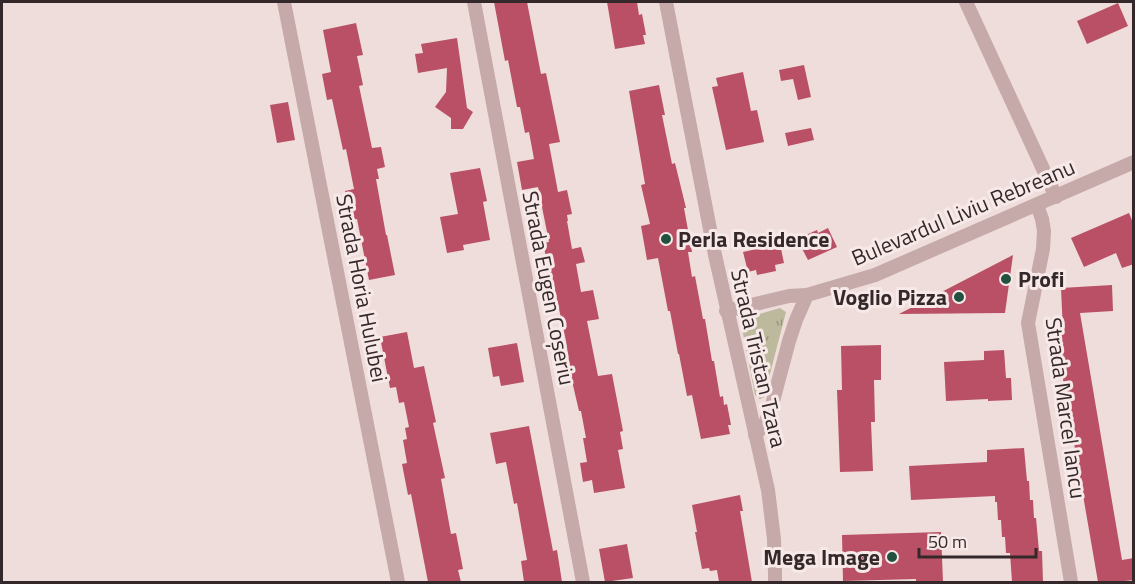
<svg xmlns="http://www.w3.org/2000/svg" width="1135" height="584" font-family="'Titillium Web',sans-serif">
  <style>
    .grass { fill: url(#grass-tufts) }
    .building { fill: #b95065 }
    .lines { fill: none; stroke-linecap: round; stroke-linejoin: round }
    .minor { stroke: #c6a9a9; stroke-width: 14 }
    .poi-dot { fill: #22513f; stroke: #f7e9e8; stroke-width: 2 }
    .labels { text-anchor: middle; stroke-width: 6; stroke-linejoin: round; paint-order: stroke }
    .street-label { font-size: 22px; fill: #34282a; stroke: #f7e9e8 }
    .poi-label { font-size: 22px; font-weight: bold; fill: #34282a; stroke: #f7e9e8; text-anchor: start }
  </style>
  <defs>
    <pattern id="grass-tufts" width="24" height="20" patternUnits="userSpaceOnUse" patternTransform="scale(1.5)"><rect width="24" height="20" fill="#bdb99d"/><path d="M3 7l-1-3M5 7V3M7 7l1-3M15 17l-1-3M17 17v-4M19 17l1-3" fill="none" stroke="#9a9680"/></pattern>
  </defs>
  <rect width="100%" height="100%" fill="#efdddc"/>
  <path class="grass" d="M780,308L786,312L764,397L760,399L755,395L741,323L746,318Z"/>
  <g class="building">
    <path d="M494,2H527L541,74L546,73L560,142L549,144L558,192L567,190L572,214L567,215L568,221H567L572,249L581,247L585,262L576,264L581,292L593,290L599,319L587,321L598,376L612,374L623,431L620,432L623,449L618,450L625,488L594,493L592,480L583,482L580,463L587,462L583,438H586L581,411H579L572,381L566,341L553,281H551L543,243L549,242L538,187L522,190L517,162L534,159L529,132L525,133L520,107H517L508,60L505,61Z"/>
    <path d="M607,2H637L639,15L642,14L646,35H643L645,44L615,49Z"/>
    <path d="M1118,3L1128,26L1087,44L1077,21Z"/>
    <path d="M356,23L363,55L357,56L363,85L359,86L372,148L381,147L385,167L377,169L379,179H376L386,235H387L395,275L369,280L357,219L350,220L345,191L354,189L346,149L343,150L332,99L327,100L322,74L331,72L323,30Z"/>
    <path d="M457,38L467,108L473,112L463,129H451V118L435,107L446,92L447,68L418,73L415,54L423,53L421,44Z"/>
    <path d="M804,65L811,97L798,100L793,79L781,81L779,70Z"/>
    <path d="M743,72L751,111L757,110L764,142L726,150L712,87L718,86L716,78Z"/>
    <path d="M659,85L665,115H662L672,164L675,163L686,208H684L692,252H688L692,277L695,276L703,319H705L712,361H714L720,397L723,396L724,405L727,404L731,425H728L730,434L701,439L692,395L687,396L679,354H678L670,311H668L658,258L647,260L641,226L650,224L641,185L645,184L629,91Z"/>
    <path d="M288,102L295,140L277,143L270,105Z"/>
    <path d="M811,128L814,140L788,146L785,133Z"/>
    <path d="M480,168L487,201L483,202L490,240L463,245L464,250L447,253L440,217L458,214L450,173Z"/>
    <path d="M1129,213L1134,225V264L1122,268L1116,253L1084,267L1071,238Z"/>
    <path d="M828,228L837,247L808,260L797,239L817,230L818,233Z"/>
    <path d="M770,240L772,245L780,244L784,263L775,265L776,271L757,275L756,270L748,272L743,252L752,250L751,244Z"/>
    <path d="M1013,255L1005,313L899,314Z"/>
    <path d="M1112,285L1113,311L1080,313L1122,560L1134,558V580L1116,582H1098L1055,333L1063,332L1061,288Z"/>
    <path d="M407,332L414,368L424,366L436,422L433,423L445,478L441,479L451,534L456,533L463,569L458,570L461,582H428L411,494L408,495L402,464L407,463L403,440L407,439L405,428L409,427L404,402L399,403L396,387L390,388L380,337Z"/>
    <path d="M517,343L524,382L501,386L499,376L493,377L488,348Z"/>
    <path d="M881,345V380H874L875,422H871L873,471L840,472L837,390H842L841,346Z"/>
    <path d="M1004,350L1006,378H1011L1012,400L988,401V399L946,401L944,362L984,360V351Z"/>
    <path d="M529,426L553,551L557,550L562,582H524L521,561L527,560L517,503L514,504L506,462L496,464L490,433Z"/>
    <path d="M1024,448L1027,481H1029L1030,500H1033L1034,518H1036L1039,551H1042L1043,582H1012L1010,553H1006L1005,537H1002L1001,520H998L997,502H995V496L911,500L909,466L987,462V450Z"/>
    <path d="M740,495L743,511H740L752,582H719L717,570L710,571L709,568L702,569L695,532H697L692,505Z"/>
    <path d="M941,532L943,582H916V579L843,581L842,535Z"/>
    <path d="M627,544L633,578L605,582L599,549Z"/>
  </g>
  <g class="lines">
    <g class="minor">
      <path d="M284,2L398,582"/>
      <path d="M474,2L583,582"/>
      <path d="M666,2L715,255L768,490L774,539L775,573V582"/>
      <path d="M966,2L1056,197"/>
      <path d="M1037,205L1042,219L1044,231L1043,249L1028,323L1071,582"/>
      <path d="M726,311L789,296L807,295"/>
      <path d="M755,435L765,424L772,405L789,341L796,320L807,295L875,275L1134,162"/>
    </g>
  </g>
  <g class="poi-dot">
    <circle cx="666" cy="239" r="6"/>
    <circle cx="1006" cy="279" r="6"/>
    <circle cx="959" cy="297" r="6"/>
    <circle cx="892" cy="557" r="6"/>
  </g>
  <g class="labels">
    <g class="street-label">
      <text transform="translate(963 212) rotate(-23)" y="8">Bulevardul Liviu Rebreanu</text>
      <text transform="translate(362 288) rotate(79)" y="8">Strada Horia Hulubei</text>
      <text transform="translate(549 288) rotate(79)" y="8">Strada Eugen Coșeriu</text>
      <text transform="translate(759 358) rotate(77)" y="8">Strada Tristan Tzara</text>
      <text transform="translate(1066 408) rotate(82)" y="8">Strada Marcel Iancu</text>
    </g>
    <g class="poi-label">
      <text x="678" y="247">Perla Residence</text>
      <text x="1018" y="287">Profi</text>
      <text x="947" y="305" text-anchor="end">Voglio Pizza</text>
      <text x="880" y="565" text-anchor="end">Mega Image</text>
    </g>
  </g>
  <rect width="1135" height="584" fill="none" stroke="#34282a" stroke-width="6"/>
  <path d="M919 548v9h117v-9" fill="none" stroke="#34282a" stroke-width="3"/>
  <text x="928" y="548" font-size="18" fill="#34282a" stroke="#f7e9e8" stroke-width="4.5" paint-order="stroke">50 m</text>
</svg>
